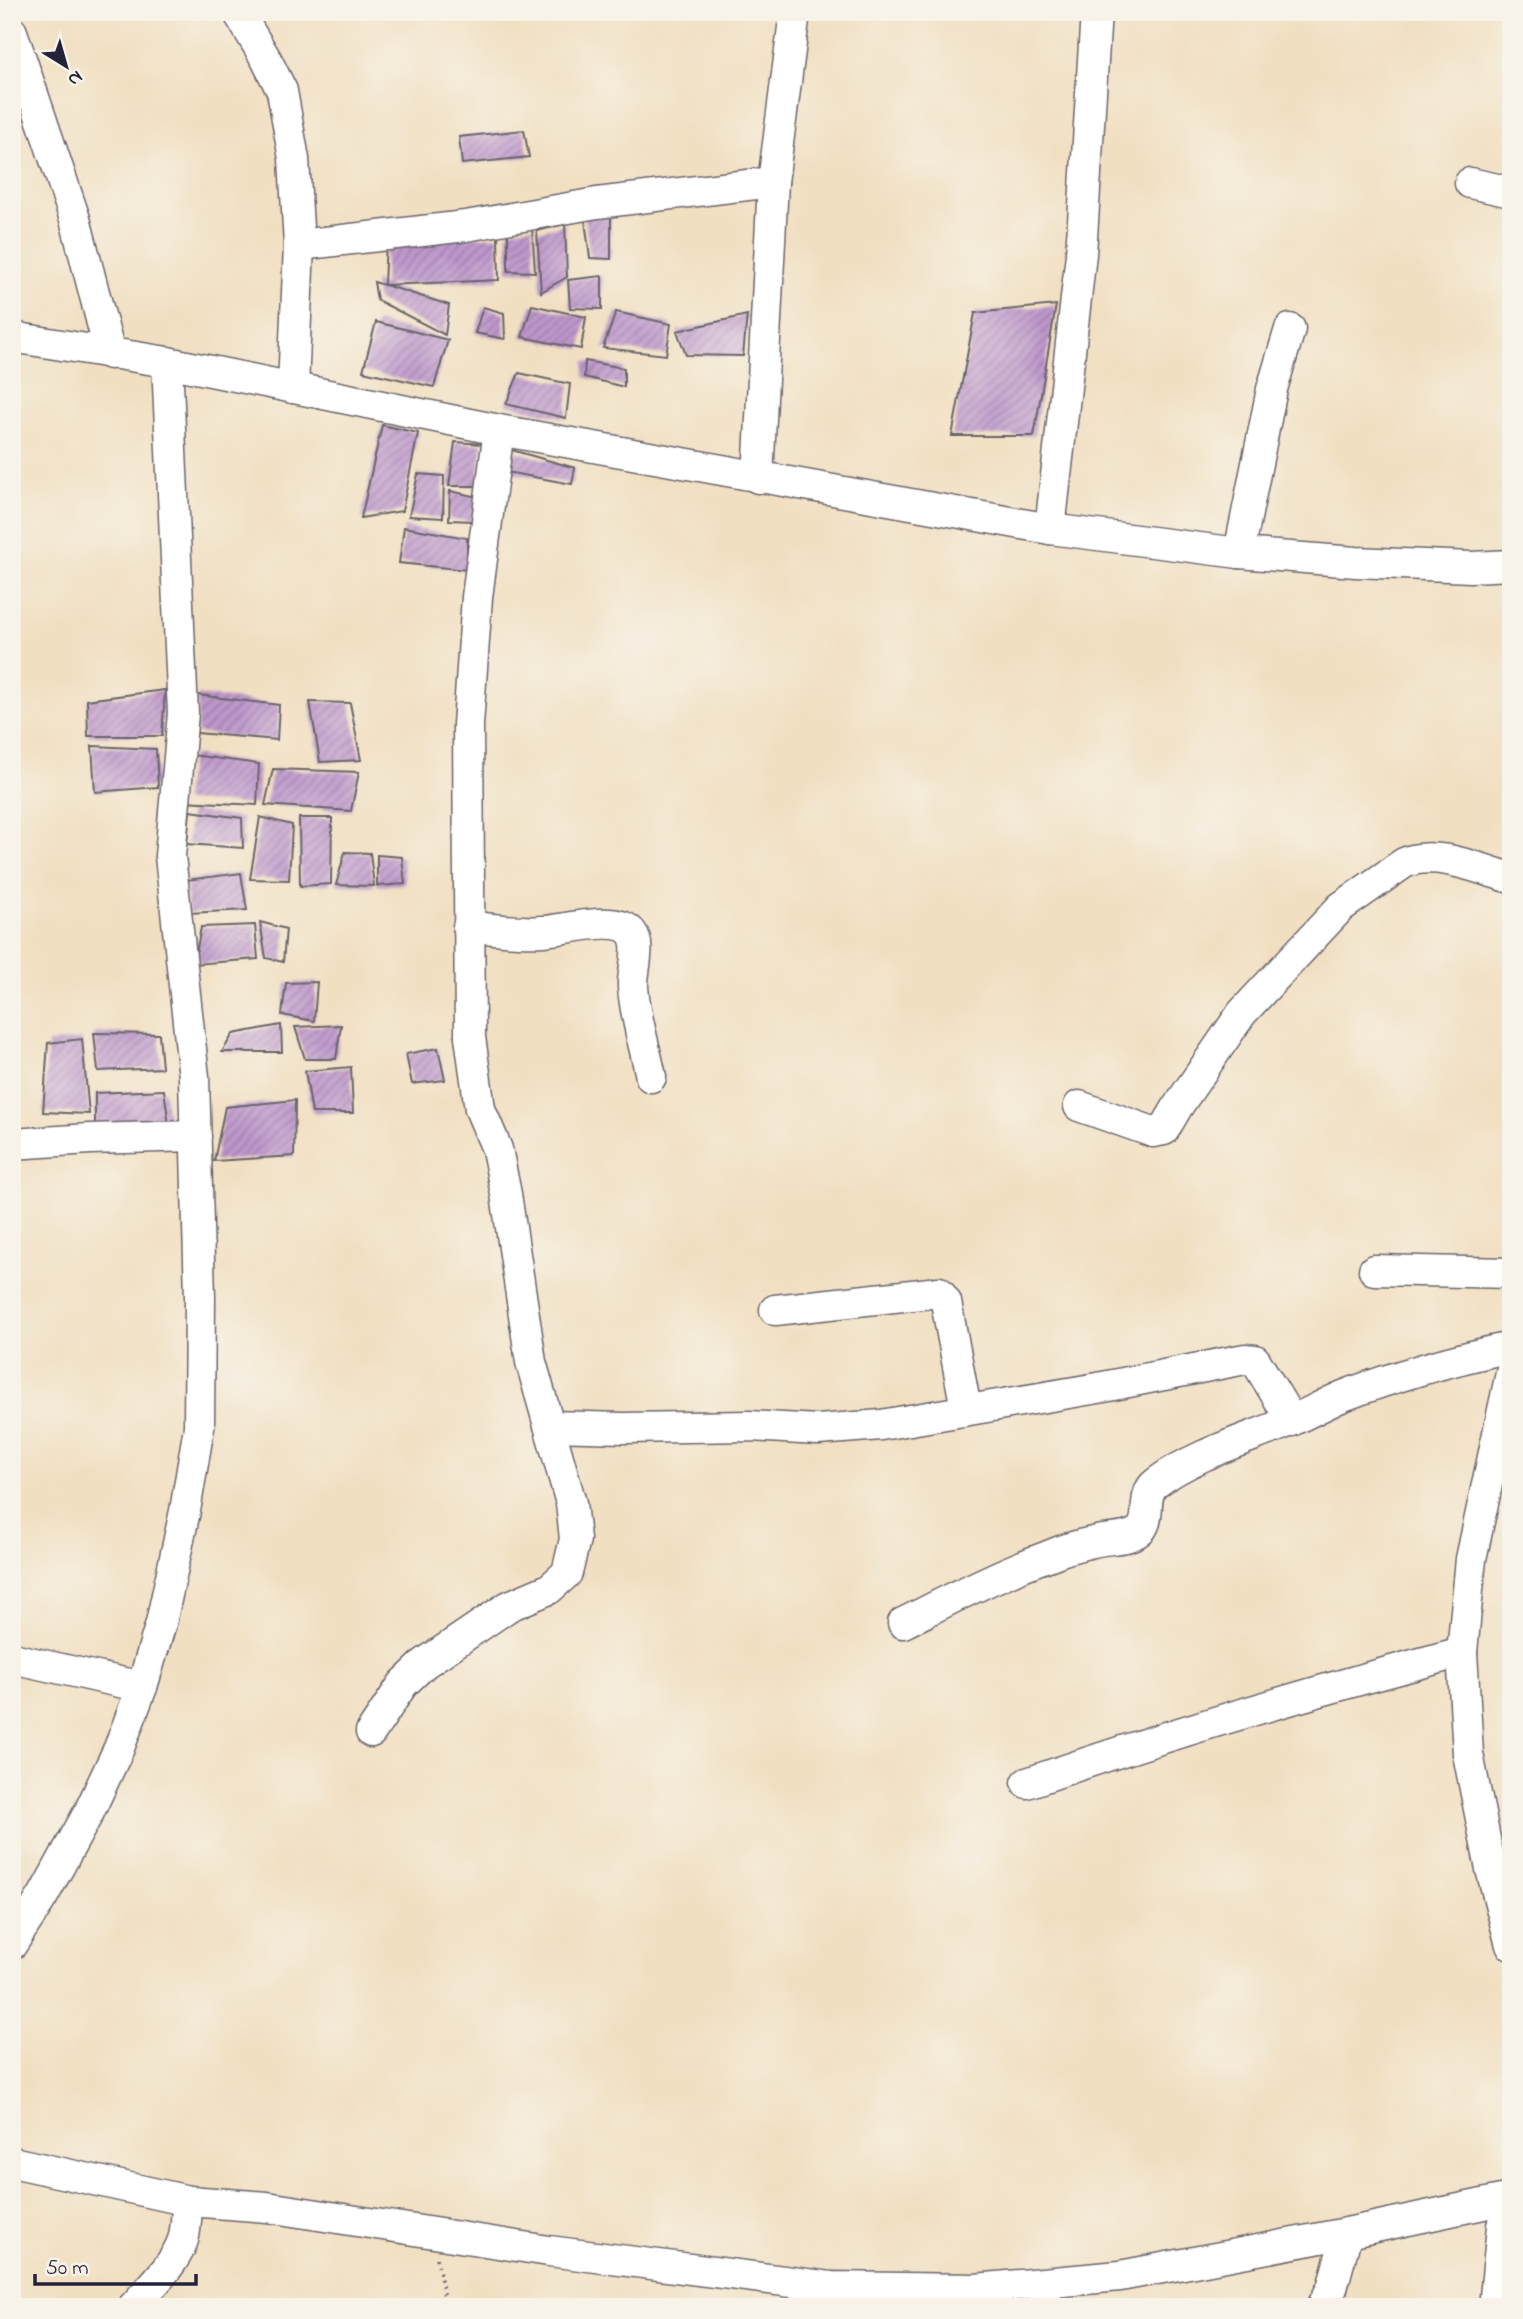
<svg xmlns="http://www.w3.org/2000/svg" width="1523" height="2319" font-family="'Indie Flower',sans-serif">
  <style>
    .building { fill: url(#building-hatch) }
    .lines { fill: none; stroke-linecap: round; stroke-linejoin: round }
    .minor-casing { stroke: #6a646a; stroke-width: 33 }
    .path { stroke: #6a646a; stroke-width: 3.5; stroke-dasharray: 2 5; stroke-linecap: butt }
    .minor { stroke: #fff; stroke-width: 30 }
  </style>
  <defs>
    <pattern id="building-hatch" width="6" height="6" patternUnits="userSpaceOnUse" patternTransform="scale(1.75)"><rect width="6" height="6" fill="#be97cc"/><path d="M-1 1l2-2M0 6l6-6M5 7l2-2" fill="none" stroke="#9a7ba7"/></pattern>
  </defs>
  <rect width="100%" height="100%" fill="#f7f3e8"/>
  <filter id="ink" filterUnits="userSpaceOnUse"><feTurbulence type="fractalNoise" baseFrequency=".0143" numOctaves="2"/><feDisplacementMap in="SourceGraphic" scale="14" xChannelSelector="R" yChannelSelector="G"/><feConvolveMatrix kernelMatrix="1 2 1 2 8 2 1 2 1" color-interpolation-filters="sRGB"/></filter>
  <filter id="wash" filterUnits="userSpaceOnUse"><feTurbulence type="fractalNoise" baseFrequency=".00686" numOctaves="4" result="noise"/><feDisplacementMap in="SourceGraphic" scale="28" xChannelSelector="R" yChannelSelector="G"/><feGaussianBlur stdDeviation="1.57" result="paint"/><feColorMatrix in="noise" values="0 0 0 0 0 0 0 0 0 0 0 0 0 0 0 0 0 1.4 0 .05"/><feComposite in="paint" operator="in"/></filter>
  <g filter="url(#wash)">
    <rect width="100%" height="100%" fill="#f1dfc1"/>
    <g id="blocks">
      <g class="building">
        <path d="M524,130L529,157L462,164L459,137Z"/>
        <path d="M584,213L611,214V259L590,258Z"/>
        <path d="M565,224L567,277L541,292L537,231Z"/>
        <path d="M532,226L535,272L508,271V231Z"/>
        <path d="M498,236L499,280L385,285L449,305L445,335L377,300L374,282L384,285L386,241Z"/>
        <path d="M602,276V309L570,308L568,280Z"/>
        <path d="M532,305L586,317L581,349L522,337Z"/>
        <path d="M1056,305L1034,436H952L975,313Z"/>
        <path d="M483,307L504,313L505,339L475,333Z"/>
        <path d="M616,312L671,324L666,355L603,348Z"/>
        <path d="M747,315L743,356L686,355L677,331Z"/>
        <path d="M376,322L448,340L434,387L363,371Z"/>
        <path d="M585,361L624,368V387L584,377Z"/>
        <path d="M519,373L570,384L566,418L506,404Z"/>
        <path d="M382,425L418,433L402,511L361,518Z"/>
        <path d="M455,442L483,444L477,486H449Z"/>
        <path d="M508,449L575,468L572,484L501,471Z"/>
        <path d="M418,474L444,476L443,518L409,516Z"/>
        <path d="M450,491L478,497L473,521L449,520Z"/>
        <path d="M404,527L467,538V570L399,563Z"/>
        <path d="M165,690L162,736H88L87,700Z"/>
        <path d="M198,695L279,705L277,740L197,733Z"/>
        <path d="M310,702L350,703L361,760L320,762Z"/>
        <path d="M92,746L156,749L158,787L95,792Z"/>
        <path d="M192,755L259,764L257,805L183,801Z"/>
        <path d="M273,769L359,772L351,811L265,805Z"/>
        <path d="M190,811L242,818L243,848L187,844Z"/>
        <path d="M260,817L292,825L289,880L250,879Z"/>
        <path d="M299,818H332L331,884L300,886Z"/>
        <path d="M345,852L370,853L374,886L336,885Z"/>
        <path d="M377,855L402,857L405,884L377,886Z"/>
        <path d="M241,873L247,910L188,913L186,880Z"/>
        <path d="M260,922L286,929L283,962L266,958Z"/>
        <path d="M255,925L258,959L194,964L201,927Z"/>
        <path d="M317,982L314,1021L282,1015L286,983Z"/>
        <path d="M281,1025L282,1052H222L233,1034Z"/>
        <path d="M341,1025L336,1059H305L295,1027Z"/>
        <path d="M94,1033L159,1034L162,1068L98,1071Z"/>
        <path d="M82,1039L89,1114L43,1112L48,1043Z"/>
        <path d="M438,1048L445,1080L412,1084L406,1054Z"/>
        <path d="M351,1067L353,1113H312L305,1071Z"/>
        <path d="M164,1090L169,1125H95V1093Z"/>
        <path d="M295,1100L294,1156L214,1161L225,1107Z"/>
      </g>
    </g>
  </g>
  <g filter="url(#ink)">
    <use href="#blocks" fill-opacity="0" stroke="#6a646a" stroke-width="2"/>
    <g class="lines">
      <defs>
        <g id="minor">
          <path d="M238,12L266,59L282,91L294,159L299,245L293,388"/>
          <path d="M12,32L75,219L110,354"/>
          <path d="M1470,183L1511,192"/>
          <path d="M299,245L466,226L597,203L773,182"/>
          <path d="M12,337L167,362L499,430L1050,529L1239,553L1356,562L1471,567L1511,565"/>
          <path d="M758,478L773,182L795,12"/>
          <path d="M1050,529L1081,254L1096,12"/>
          <path d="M1239,553L1272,389L1290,329"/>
          <path d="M468,927C492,928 519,933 543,931C564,930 618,914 632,933C642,946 632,971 633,987C635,1017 645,1047 651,1077"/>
          <path d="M1079,1106L1153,1132L1164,1130L1178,1106L1242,1013L1341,907L1404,863C1434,849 1480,869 1511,878"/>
          <path d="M12,1144L90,1139L196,1136"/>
          <path d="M1374,1270L1511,1273"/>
          <path d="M775,1310L939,1292L946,1302L966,1409"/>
          <path d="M1511,1373L1471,1559L1462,1652L1468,1754L1491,1869L1511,1945"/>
          <path d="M551,1426L624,1428L749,1426L818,1430L881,1425L1098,1388L1245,1359L1255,1360L1292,1421"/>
          <path d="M903,1623C951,1599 998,1574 1048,1556C1062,1550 1078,1545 1093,1542C1107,1538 1128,1540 1139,1531C1153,1520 1140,1495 1156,1483C1190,1457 1241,1441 1281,1425C1302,1417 1322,1405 1343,1396C1400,1374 1451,1360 1511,1347"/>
          <path d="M12,1658L142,1687"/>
          <path d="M371,1732L403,1684L425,1663L509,1606L549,1589L567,1573L575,1539L571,1503L531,1362L506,1194L497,1149L480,1109L470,1037L468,725L477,597L499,430"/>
          <path d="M1027,1783C1170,1733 1315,1691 1462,1652"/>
          <path d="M12,1944L43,1896L89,1812L119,1748L142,1687L161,1623L185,1511L199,1427L200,1297L194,1077L170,856L183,713L167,362"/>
          <path d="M12,2162L189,2201L267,2207L549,2251L831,2287L975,2289L1120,2276L1347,2233L1511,2198"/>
          <path d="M133,2307C150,2287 174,2266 183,2240C187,2227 185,2214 189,2201"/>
          <path d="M1322,2307L1332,2288L1347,2233"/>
          <path d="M1494,2307L1502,2226L1510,2199"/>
        </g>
      </defs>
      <use href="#minor" class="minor-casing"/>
      <path class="path" d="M437,2258L446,2307"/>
      <use href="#minor" class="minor"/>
    </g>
  </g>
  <rect width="1523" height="2319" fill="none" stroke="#f7f3e8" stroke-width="42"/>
  <g transform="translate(66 66) rotate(143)" stroke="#f7f3e8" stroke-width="5" paint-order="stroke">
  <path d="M0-5L12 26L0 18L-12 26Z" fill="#22223b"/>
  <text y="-10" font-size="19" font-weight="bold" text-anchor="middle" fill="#22223b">N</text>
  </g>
  <path d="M35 2274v10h161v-10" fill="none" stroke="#22223b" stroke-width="3.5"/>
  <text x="46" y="2274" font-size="21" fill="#22223b" stroke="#f7f3e8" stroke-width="5" paint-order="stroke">50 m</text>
</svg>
